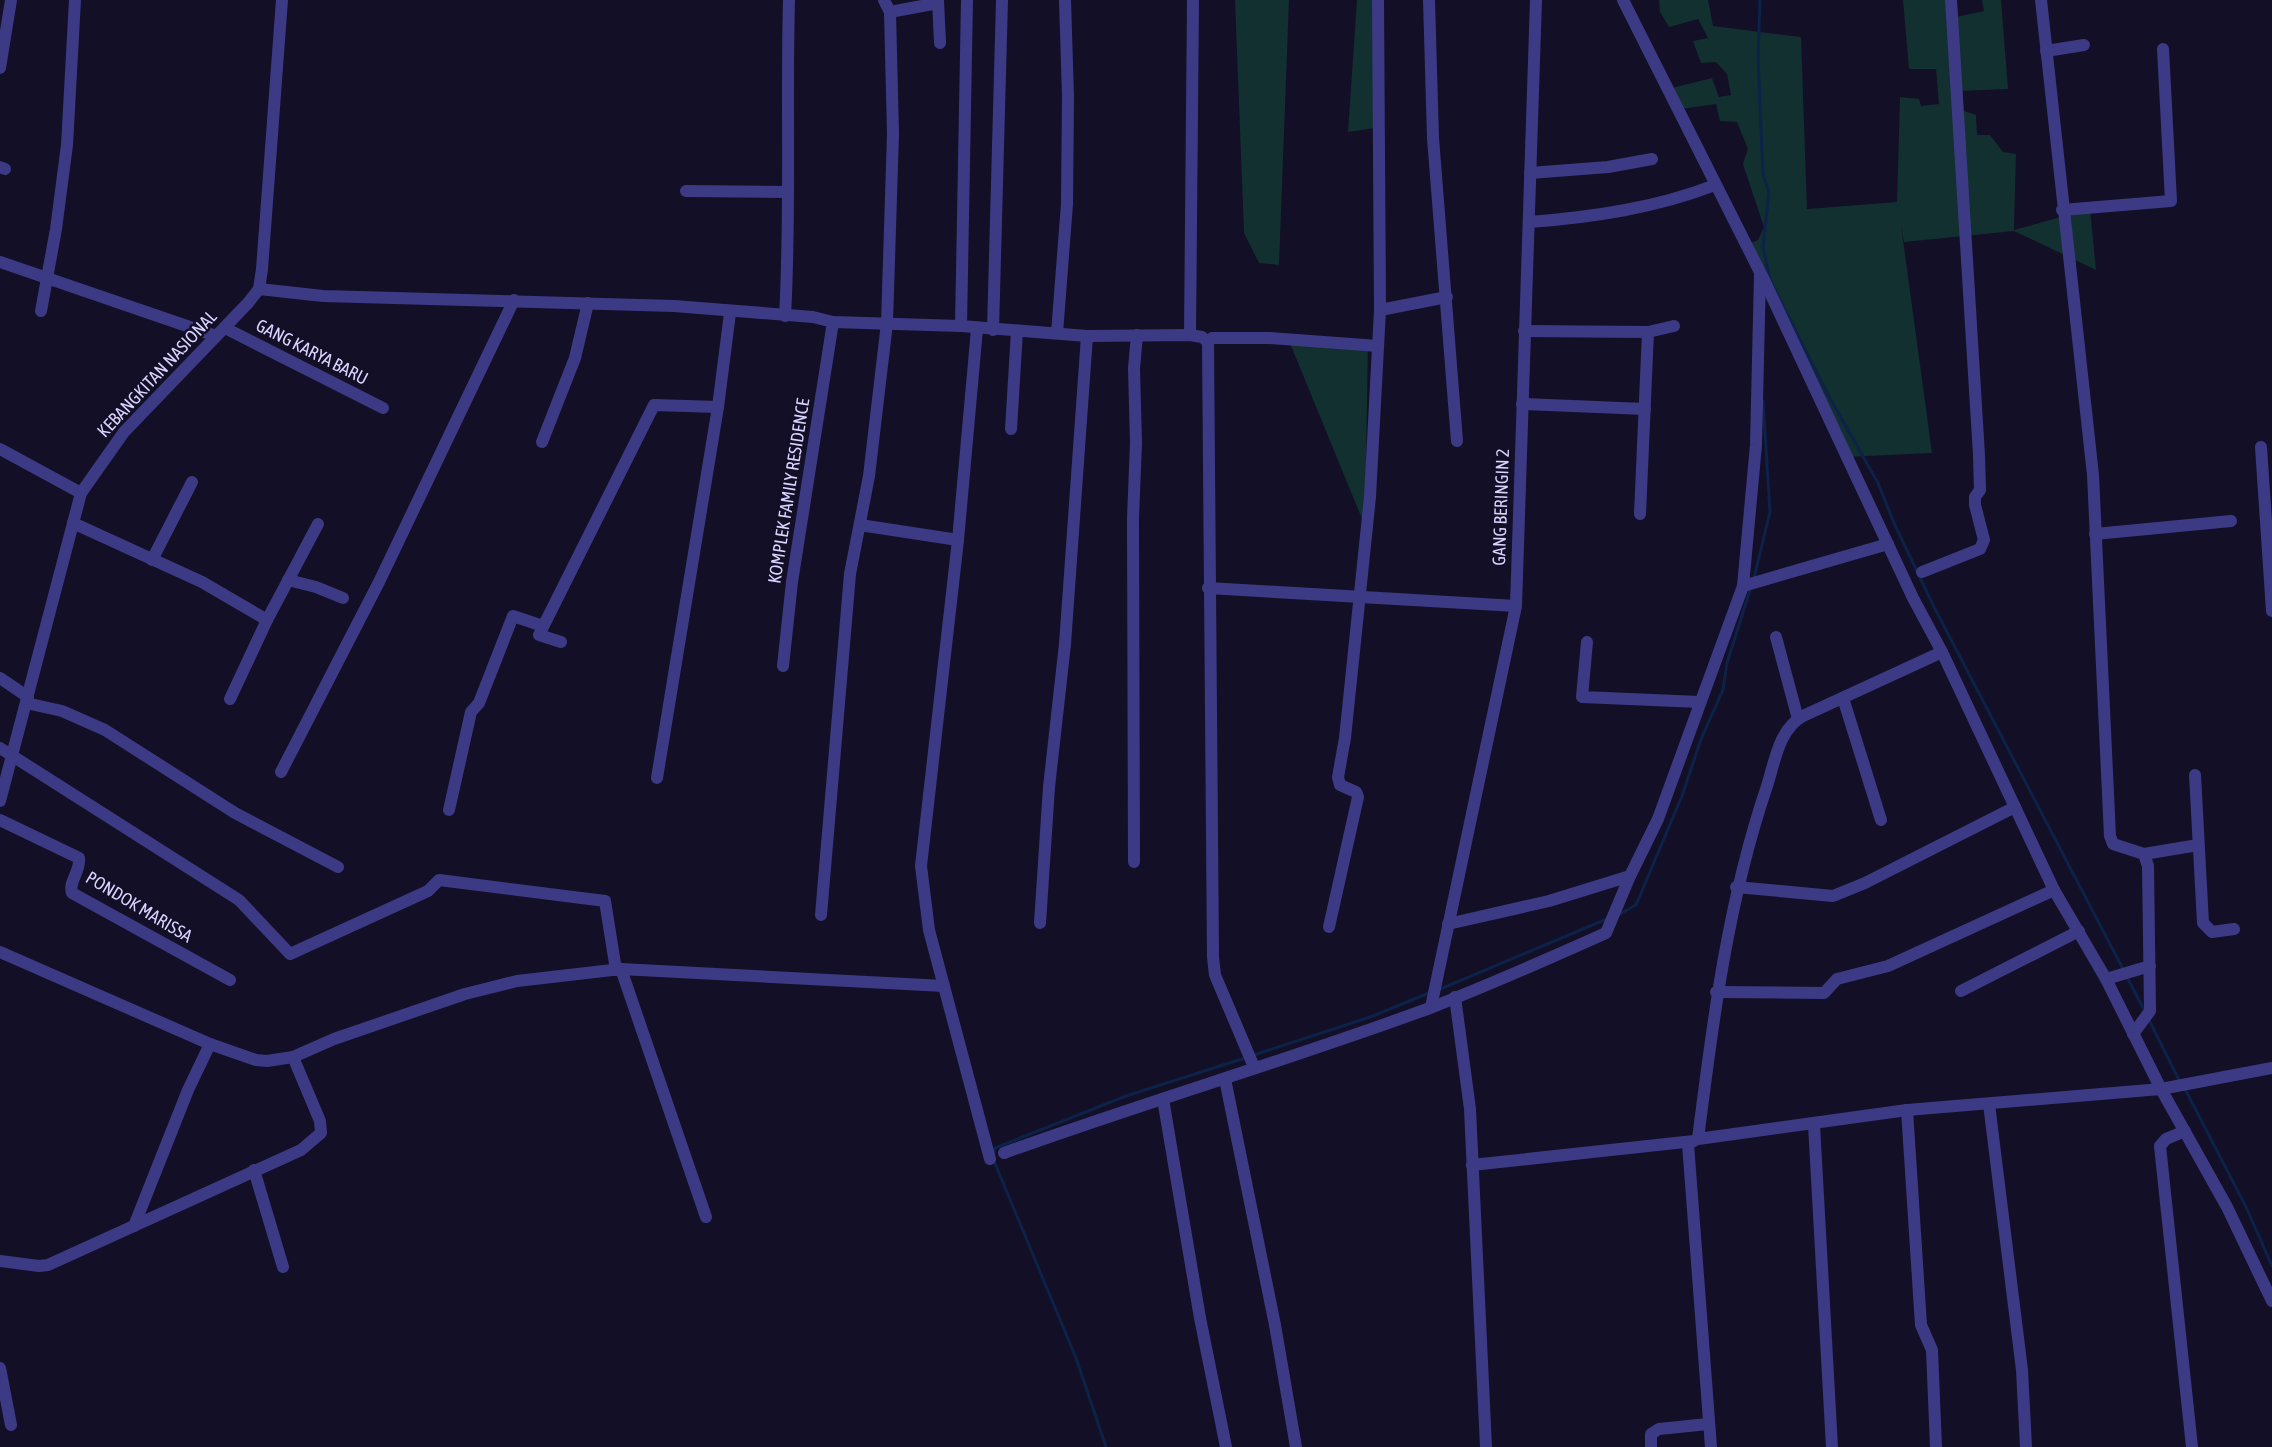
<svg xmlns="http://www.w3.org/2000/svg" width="2272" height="1447" font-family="'Asap Condensed',sans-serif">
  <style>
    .green { fill: #12302f }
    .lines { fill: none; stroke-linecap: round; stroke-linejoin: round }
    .stream { stroke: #0c2248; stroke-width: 3 }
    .street { stroke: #3d3a85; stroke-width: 12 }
    .labels { text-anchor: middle; stroke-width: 5; stroke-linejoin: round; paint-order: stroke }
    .street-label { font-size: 18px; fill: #d9d4ff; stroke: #130f26 }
  </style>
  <rect width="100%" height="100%" fill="#130f26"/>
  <g class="green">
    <path d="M1235,0H1289L1279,265L1259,263L1244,233Z"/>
    <path d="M1357,0H1377L1375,128L1348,132Z"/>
    <path d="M1659,0H1708L1713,26L1801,37L1807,209L1897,202L1900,97L1919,99L1921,106L1939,104L1936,69H1909L1903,0H1949L1951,18L1984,11L1982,0H2001L2008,89L1958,91L1955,108L1976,115L1977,135H1990L2003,152L2016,154L2014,230L2090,209L2096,270L2014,231L1904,242L1901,225L1932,453L1845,457L1746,245L1758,240L1764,227L1743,164L1748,149L1737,122L1720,121L1716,104L1681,109L1672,88L1712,78L1719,97L1731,95L1727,74L1716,62L1701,63L1693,41L1708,38L1698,19L1669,27L1660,12Z"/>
    <path d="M1287,336L1368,342L1365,526Z"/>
  </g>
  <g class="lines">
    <g class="stream">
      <path d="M1760,0L1758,58L1763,174L1769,192L1763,247L1770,280L1827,393L1878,483L1894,523L1934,607L2123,969"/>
      <path d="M1754,578L1770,512L1763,401"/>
      <path d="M1618,915L1636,905L1682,796L1701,739L1723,690L1727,663L1751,587"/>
      <path d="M2126,975L2145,1012"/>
      <path d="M1438,990L1609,918"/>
      <path d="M2148,1018L2180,1082"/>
      <path d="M1254,1055L1373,1016L1429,993"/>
      <path d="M2184,1087L2246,1207L2272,1266"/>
      <path d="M993,1155L995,1148L1126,1096L1245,1058"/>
      <path d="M994,1161L1076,1358L1106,1447"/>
    </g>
    <g class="street">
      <path d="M938,0L940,43"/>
      <path d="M1429,0L1433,138L1457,441"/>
      <path d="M1623,0L1765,282L1913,598L1942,652L2054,890L2106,979L2161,1089L2227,1207L2272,1301"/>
      <path d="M2041,0L2093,475L2110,836L2113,844L2144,854L2148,866L2150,1011L2133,1034"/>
      <path d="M890,12L938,3"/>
      <path d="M2046,51L2084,45"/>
      <path d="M0,68L11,0"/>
      <path d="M0,167L5,169"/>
      <path d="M1530,173L1608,167L1652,159"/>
      <path d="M686,191L788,192"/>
      <path d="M2062,210L2171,201L2163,49"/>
      <path d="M1530,222C1593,217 1656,208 1715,185"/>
      <path d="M0,262L216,336"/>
      <path d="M1760,274L1756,445L1743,586L1888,544"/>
      <path d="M259,289L323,296L674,306L813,317L833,322L961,326L1087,336L1190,335L1202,337L1208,342"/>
      <path d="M1380,310L1447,297"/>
      <path d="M41,311L56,229L67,145L75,0"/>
      <path d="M785,316C791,211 786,105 789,0"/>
      <path d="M961,326L967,0"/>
      <path d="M225,328L383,408"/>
      <path d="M977,329L958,540L921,866L929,930L990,1159"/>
      <path d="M993,330L1002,0"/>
      <path d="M1524,331L1648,332L1674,326"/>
      <path d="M1057,333L1067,204L1068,96L1065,0"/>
      <path d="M1190,335L1193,0"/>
      <path d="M1208,342L1213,957L1215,975L1254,1067"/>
      <path d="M1208,342L1212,338H1269L1378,346"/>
      <path d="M1522,404L1645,409"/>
      <path d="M1011,429L1017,331"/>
      <path d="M542,442L575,358L588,303"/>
      <path d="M2261,447L2272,611"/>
      <path d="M0,449L81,493"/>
      <path d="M1640,514L1648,332"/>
      <path d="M73,523L202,582L267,620"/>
      <path d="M860,525L958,540"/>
      <path d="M2095,534L2231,521"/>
      <path d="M152,560L192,482"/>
      <path d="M1922,572L1980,549L1984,540L1975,505V497L1980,490L1979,455L1951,0"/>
      <path d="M288,580L316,587L343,598"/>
      <path d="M1208,588L1516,606"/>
      <path d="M1776,637L1798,719"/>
      <path d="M561,642L539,635L654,405L718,407L730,313"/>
      <path d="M1587,642L1582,697L1700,702"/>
      <path d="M1942,652L1803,716C1779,729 1775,761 1767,786C1728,901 1713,1019 1698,1139L1907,1110L2161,1089L2272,1068"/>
      <path d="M783,666L792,582L833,322"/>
      <path d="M0,678L28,697"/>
      <path d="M1843,698L1881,820"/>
      <path d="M230,699L267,620L318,524"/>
      <path d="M26,703L62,711L105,730L235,813L338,867"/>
      <path d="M0,748L239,900L290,954L428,891L439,880L605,901L616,970"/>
      <path d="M281,772L379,582L514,300"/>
      <path d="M2195,775L2203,923L2212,932L2234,929"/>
      <path d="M657,778L718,407"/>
      <path d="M0,801L81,493L124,432L248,303L259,289L262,269L282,0"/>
      <path d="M449,810L471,712L479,703L513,616L543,626"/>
      <path d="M0,820L79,858C81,871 68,882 72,893L230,980"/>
      <path d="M2144,854L2198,845"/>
      <path d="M1134,862L1133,518L1136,443L1134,368L1137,335"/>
      <path d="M1736,887L1833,896L1865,883L2015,807"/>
      <path d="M821,915L850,574L869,476L887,323L893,134L890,12L884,0"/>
      <path d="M1040,923L1049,787L1065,644L1087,336"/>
      <path d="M1448,924L1549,901L1630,876"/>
      <path d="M1329,927L1358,797L1356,792L1340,785L1338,777L1345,738L1370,497L1380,310L1378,0"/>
      <path d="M0,952L210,1044L256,1060L267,1061L293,1057L334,1039L465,994L517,981L621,969L944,986"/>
      <path d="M621,969L706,1217"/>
      <path d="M2106,979L2150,966"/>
      <path d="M1961,991L2079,931"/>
      <path d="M1716,992L1824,993L1837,979L1888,966L2054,890"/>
      <path d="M1455,997L1470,1109L1486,1447"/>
      <path d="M1431,1007L1516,606L1536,0"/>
      <path d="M1225,1079L1275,1325L1296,1447"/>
      <path d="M1163,1099L1200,1318L1226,1447"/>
      <path d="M1989,1104L2022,1370L2026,1447"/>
      <path d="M1907,1110L1921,1325L1932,1350L1936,1447"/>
      <path d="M1814,1125L1832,1447"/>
      <path d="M2185,1131L2166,1139L2160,1146L2192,1447"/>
      <path d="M1688,1144L1711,1447"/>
      <path d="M1004,1153C1145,1102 1289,1060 1430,1008C1489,985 1548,959 1606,933L1630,876L1658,819L1743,586"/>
      <path d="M1472,1165L1694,1141"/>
      <path d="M254,1170L283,1267"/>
      <path d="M134,1226L188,1090L210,1044"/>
      <path d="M0,1261L39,1266L48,1265L301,1150L321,1133L320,1121L293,1057"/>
      <path d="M0,1368L11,1425"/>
      <path d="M1651,1447V1434L1659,1429L1708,1424"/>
    </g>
  </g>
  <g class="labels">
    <g class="street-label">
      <text transform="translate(312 352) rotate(27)" y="6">GANG KARYA BARU</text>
      <text transform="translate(157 374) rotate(-47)" y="6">KEBANGKITAN NASIONAL</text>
      <text transform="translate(789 491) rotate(-81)" y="6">KOMPLEK FAMILY RESIDENCE</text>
      <text transform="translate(1501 507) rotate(-88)" y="6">GANG BERINGIN 2</text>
      <text transform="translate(139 907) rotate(31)" y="6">PONDOK MARISSA</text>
    </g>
  </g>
</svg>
